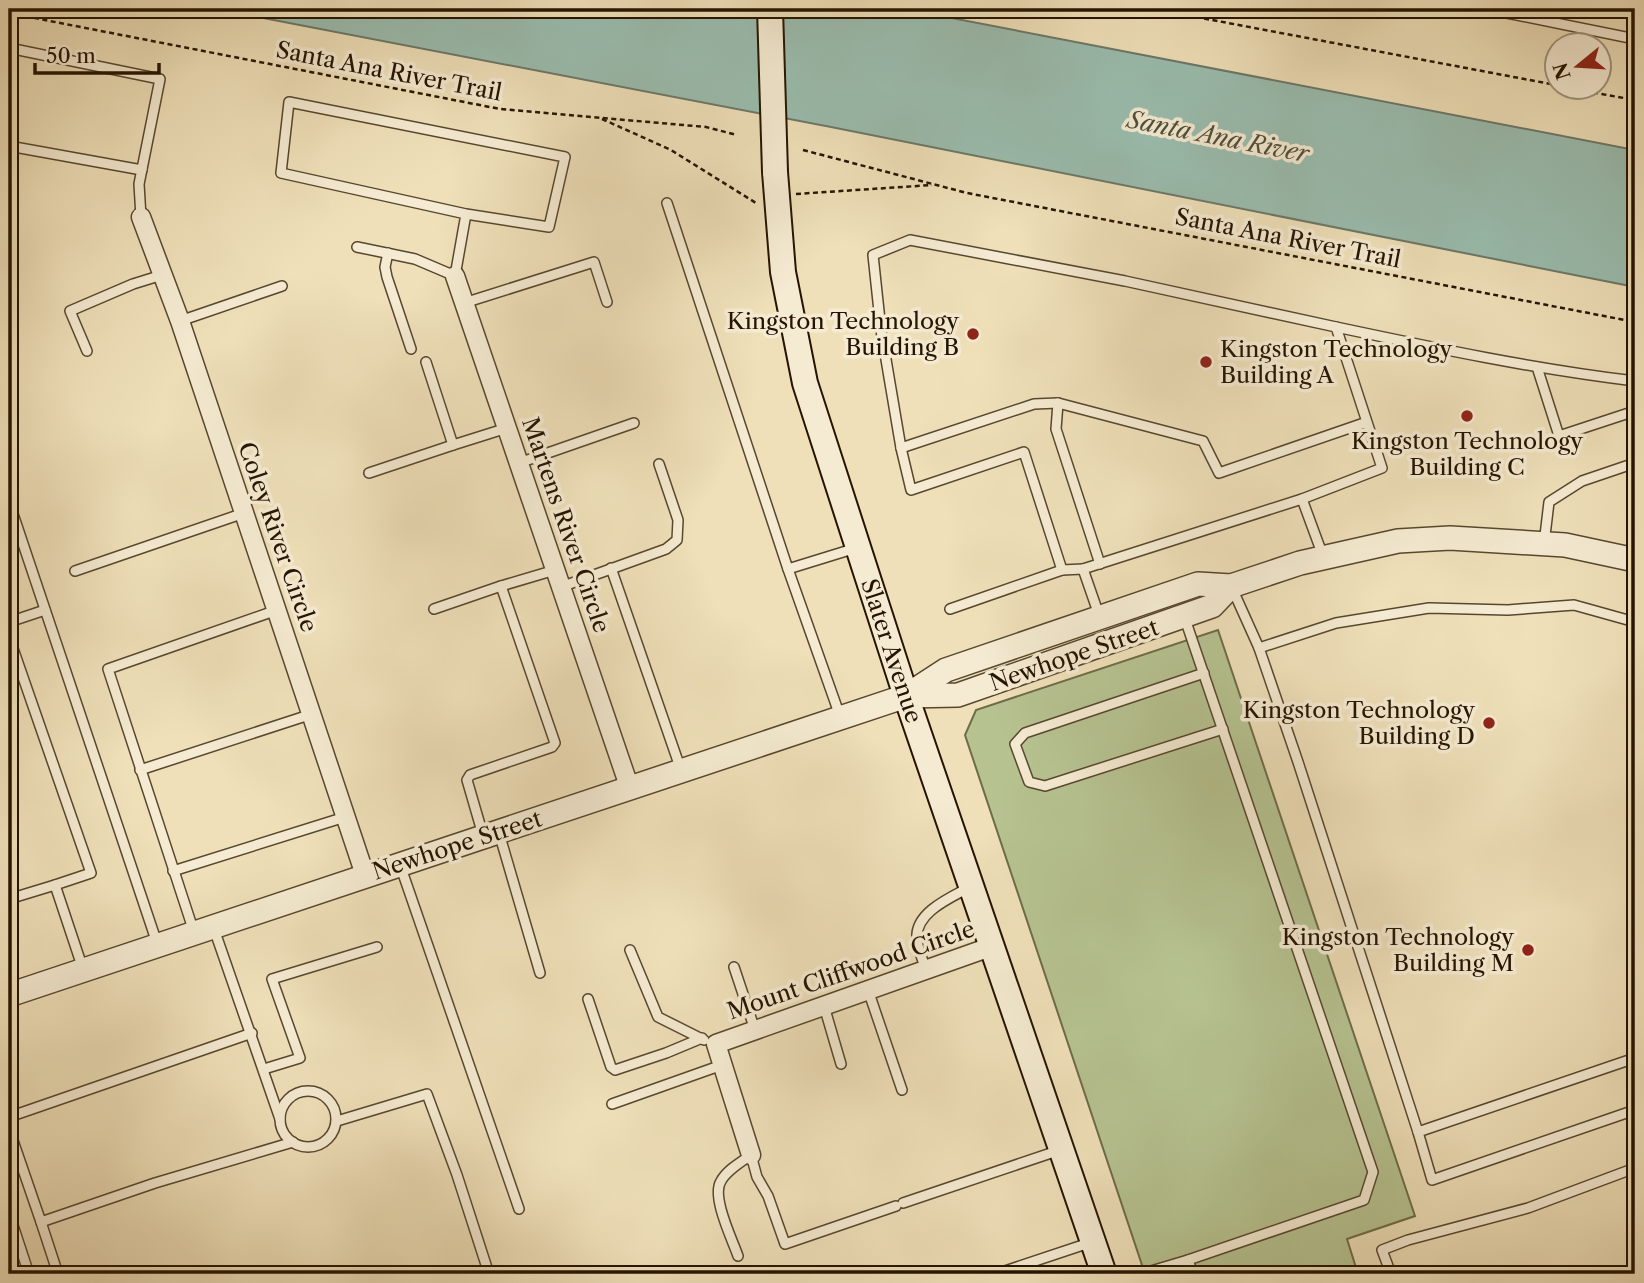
<svg xmlns="http://www.w3.org/2000/svg" width="1644" height="1283" font-family="'Libre Caslon Text',serif">
  <style>
    .green { fill: #b6c391; stroke: #6e6c48; stroke-width: 2 }
    .water { fill: #9abdaf; stroke: #6b7969; stroke-width: 2 }
    .lines { fill: none; stroke-linecap: round; stroke-linejoin: round }
    .service-casing { stroke: #58472e; stroke-width: 12 }
    .minor-casing { stroke: #58472e; stroke-width: 21 }
    .tertiary-casing { stroke: #58472e; stroke-width: 26 }
    .secondary-casing { stroke: #251400; stroke-width: 28 }
    .path { stroke: #251400; stroke-width: 2.5; stroke-dasharray: 5 3.5; stroke-linecap: butt }
    .service { stroke: #f5ebd2; stroke-width: 9 }
    .minor { stroke: #f5ebd2; stroke-width: 18 }
    .tertiary { stroke: #f5ebd2; stroke-width: 23 }
    .secondary { stroke: #f5ebd2; stroke-width: 24 }
    .secondary-bridge-casing { stroke: #251400; stroke-width: 28; stroke-linecap: butt }
    .secondary-bridge { stroke: #f5ebd2; stroke-width: 24 }
    .poi-dot { fill: #8f2418; stroke: #f5ebd2; stroke-width: 2.5 }
    .labels { text-anchor: middle; stroke-width: 7; stroke-linejoin: round; paint-order: stroke }
    .street-label { font-size: 23px; fill: #251400; stroke: #f5ebd2 }
    .poi-label { font-size: 23px; fill: #251400; stroke: #f5ebd2; text-anchor: end }
    .water-label { font-size: 24px; font-style: italic; fill: #4e4f3d; stroke: #f5ebd2 }
  </style>
  <rect width="100%" height="100%" fill="#efe0b9"/>
  <filter id="stains"><feTurbulence type="fractalNoise" baseFrequency=".00286" numOctaves="4"/><feColorMatrix values="0 0 0 0 .2 0 0 0 0 .09 0 0 0 0 .02 0 0 0 .5 -.17"/></filter>
  <radialGradient id="worn" r=".72"><stop offset=".6" stop-color="#630" stop-opacity="0"/><stop offset="1" stop-color="#630" stop-opacity=".3"/></radialGradient>
  <path class="green" d="M1218,630L1415,1216L1347,1239L1358,1274H1145L965,735L976,710Z"/>
  <path class="water" d="M216,9H905L1635,150V287L831,127Z"/>
  <g class="lines">
    <defs>
      <g id="service">
        <path d="M1487,9L1635,39"/>
        <path d="M9,48L160,79L139,184L141,217"/>
        <path d="M9,146L142,170"/>
        <path d="M667,203L788,569L856,548"/>
        <path d="M357,247L415,259L455,276L466,214L281,173L289,102L565,157L549,227L466,214"/>
        <path d="M388,253L385,267L387,277L411,349"/>
        <path d="M464,303L594,262L607,302"/>
        <path d="M180,321L282,286"/>
        <path d="M1336,327C1435,348 1534,369 1635,381"/>
        <path d="M87,351L70,311L133,284L162,275"/>
        <path d="M426,362L453,445L507,428"/>
        <path d="M1537,367L1559,436L1635,411"/>
        <path d="M1058,403L1056,429L1100,564"/>
        <path d="M901,448L911,490L1024,452L1062,570L1083,569"/>
        <path d="M519,463L634,423"/>
        <path d="M369,473L453,445"/>
        <path d="M9,502L157,943"/>
        <path d="M1544,544L1549,502L1582,481L1635,463"/>
        <path d="M1323,556L1302,499L1382,468L1336,327L1125,281L910,240L873,255L881,330L901,448L1034,404L1058,403L1203,441L1219,473L1367,422"/>
        <path d="M611,568L681,770"/>
        <path d="M788,569L840,716"/>
        <path d="M75,571L244,513"/>
        <path d="M561,587L666,549L677,540L678,520L659,464"/>
        <path d="M1232,588L1259,648L1298,762L1418,1132"/>
        <path d="M434,609L501,586"/>
        <path d="M950,609L1062,570"/>
        <path d="M1099,615L1083,569L1302,499"/>
        <path d="M1184,616L1373,1172L1364,1200L1188,1260L1193,1274"/>
        <path d="M9,622L45,610"/>
        <path d="M9,637L91,873L55,885L83,969"/>
        <path d="M1259,648L1336,623L1429,608L1508,610L1574,605L1635,622"/>
        <path d="M1204,673L1025,733L1015,744L1029,782L1045,786L1223,729"/>
        <path d="M140,770L312,714"/>
        <path d="M499,833L540,973"/>
        <path d="M483,835L467,780L470,775L552,747L555,743L501,586L555,570"/>
        <path d="M400,865L519,1209"/>
        <path d="M173,871L345,817"/>
        <path d="M9,899L55,885"/>
        <path d="M214,929L280,1119"/>
        <path d="M194,932L108,669L277,610"/>
        <path d="M630,950L658,1017L704,1040"/>
        <path d="M734,967L755,1030"/>
        <path d="M926,970C923,960 917,948 917,938C915,912 952,897 970,887"/>
        <path d="M868,990L902,1090"/>
        <path d="M588,999L611,1067L615,1070L666,1053L702,1038"/>
        <path d="M824,1006L841,1064"/>
        <path d="M1635,1058L1418,1132L1432,1180L1635,1110"/>
        <path d="M264,1069L300,1058L272,979L377,947"/>
        <circle cx="308" cy="1119" r="28"/>
        <path d="M612,1104L722,1065"/>
        <path d="M9,1117L252,1033"/>
        <path d="M337,1121L427,1094L457,1175L489,1274"/>
        <path d="M9,1129L41,1222L155,1183L293,1142"/>
        <path d="M903,1203L1060,1150"/>
        <path d="M9,1213L28,1271L17,1274"/>
        <path d="M41,1222L58,1274"/>
        <path d="M738,1256C732,1239 711,1196 721,1181C727,1170 741,1162 751,1155L757,1177L768,1196L785,1244L896,1206"/>
        <path d="M996,1274L1092,1242"/>
        <path d="M1141,1274L1188,1260"/>
        <path d="M1391,1274L1382,1250L1408,1240L1528,1208L1635,1168"/>
      </g>
      <g id="minor">
        <path d="M141,217L180,321L365,875"/>
        <path d="M455,276L630,789"/>
        <path d="M751,1155L716,1044L993,946"/>
      </g>
      <g id="tertiary">
        <path d="M906,696L958,695L1212,606L1231,586"/>
        <path d="M9,995L906,696L946,670L1198,584L1231,586L1300,563L1398,541L1450,538L1565,545L1635,560"/>
      </g>
      <g id="secondary">
        <path id="s1" d="M775,172L783,272L805,383L906,696L1104,1274"/>
      </g>
    </defs>
    <use href="#service" class="service-casing"/>
    <use href="#minor" class="minor-casing"/>
    <use href="#tertiary" class="tertiary-casing"/>
    <use href="#secondary" class="secondary-casing"/>
    <g class="path">
      <path d="M1154,9L1556,85"/>
      <path d="M9,13L500,109L706,127L737,135"/>
      <path d="M1568,88L1635,100"/>
      <path d="M602,119L671,150L756,203"/>
      <path d="M803,150L967,193L1635,322"/>
      <path d="M796,194L932,185"/>
    </g>
    <use href="#service" class="service"/>
    <use href="#minor" class="minor"/>
    <use href="#tertiary" class="tertiary"/>
    <use href="#secondary" class="secondary"/>
    <defs>
      <path id="secondary-bridge" d="M770,9L775,172"/>
    </defs>
    <use href="#secondary-bridge" class="secondary-bridge-casing"/>
    <use href="#secondary-bridge" class="secondary-bridge"/>
  </g>
  <g class="poi-dot">
    <circle cx="973" cy="334" r="7"/>
    <circle cx="1206" cy="362" r="7"/>
    <circle cx="1467" cy="416" r="7"/>
    <circle cx="1489" cy="723" r="7"/>
    <circle cx="1528" cy="950" r="7"/>
  </g>
  <g class="labels">
    <g class="street-label">
      <text transform="translate(389 71) rotate(11)" y="8">Santa Ana River Trail</text>
      <text transform="translate(1288 238) rotate(11)" y="8">Santa Ana River Trail</text>
      <text transform="translate(566 525) rotate(71)" y="8">Martens River Circle</text>
      <text transform="translate(278 537) rotate(71)" y="8">Coley River Circle</text>
      <text dy="8" stroke="none"><textPath href="#s1" startOffset="495">Slater Avenue</textPath></text>
      <text transform="translate(1074 655) rotate(-19)" y="8">Newhope Street</text>
      <text transform="translate(457 845) rotate(-18)" y="8">Newhope Street</text>
      <text transform="translate(851 970) rotate(-19)" y="8">Mount Cliffwood Circle</text>
    </g>
    <g class="poi-label">
      <text x="959" y="329">Kingston Technology<tspan x="959" dy="26">Building B</tspan></text>
      <text x="1220" y="357" text-anchor="start">Kingston Technology<tspan x="1220" dy="26">Building A</tspan></text>
      <text x="1467" y="449" text-anchor="middle">Kingston Technology<tspan x="1467" dy="26">Building C</tspan></text>
      <text x="1475" y="718">Kingston Technology<tspan x="1475" dy="26">Building D</tspan></text>
      <text x="1514" y="945">Kingston Technology<tspan x="1514" dy="26">Building M</tspan></text>
    </g>
    <g class="water-label">
      <text transform="translate(1218 137) rotate(11)" y="8">Santa Ana River</text>
    </g>
  </g>
  <rect width="1644" height="1283" fill="none" stroke="#efe0b9" stroke-width="35"/>
  <rect x="10" y="10" width="1623" height="1262" fill="none" stroke="#251400" stroke-width="3.5"/>
  <rect x="18" y="18" width="1609" height="1248" fill="none" stroke="#251400" stroke-width="2"/>
  <g transform="translate(1578 66) rotate(252)"><circle r="33" fill="#f5ebd2" stroke="#a2957e" stroke-width="2"/>
  <path d="M0-5L12 26L0 18L-12 26Z" fill="#8f2418"/>
  <text y="-10" font-size="19" font-weight="bold" text-anchor="middle" fill="#251400">N</text>
  </g>
  <path d="M35 63v10h124v-10" fill="none" stroke="#251400" stroke-width="3.5"/>
  <text x="46" y="63" font-size="21" fill="#251400" stroke="#f5ebd2" stroke-width="5" paint-order="stroke">50 m</text>
  <rect width="100%" height="100%" filter="url(#stains)"/>
  <rect width="100%" height="100%" fill="url(#worn)"/>
</svg>
